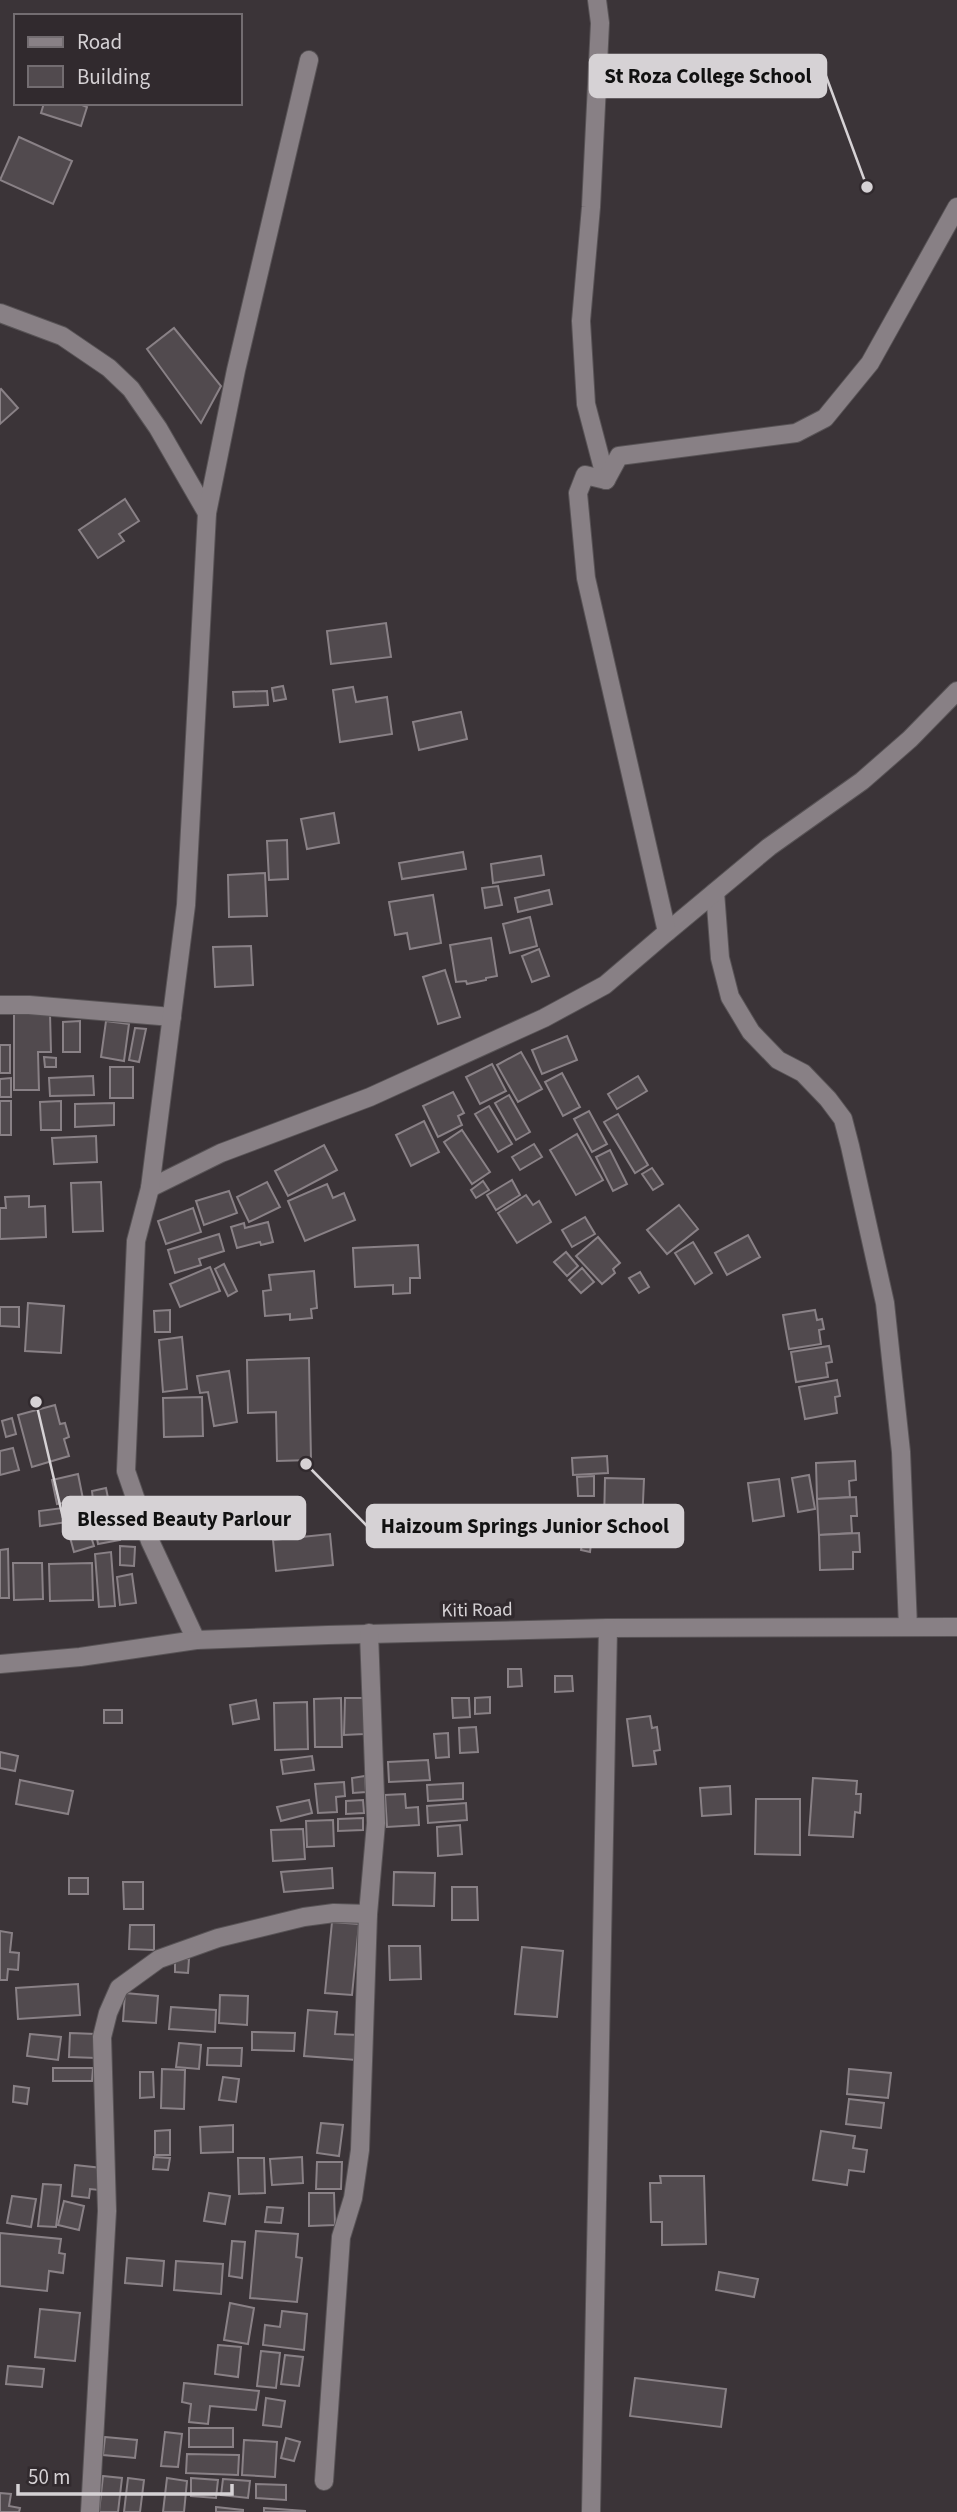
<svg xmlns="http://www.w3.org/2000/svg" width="957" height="2512" font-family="'Source Sans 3',sans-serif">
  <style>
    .building { fill: #514a4e; stroke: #898186; stroke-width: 2 }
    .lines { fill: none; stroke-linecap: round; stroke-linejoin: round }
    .minor-casing { stroke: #585356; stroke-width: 20 }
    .minor { stroke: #888085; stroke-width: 18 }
    .labels { text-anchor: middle; stroke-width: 7; stroke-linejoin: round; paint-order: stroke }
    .street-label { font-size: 19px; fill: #d6d2d5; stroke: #312a2e }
    .leader { fill: none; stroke: #d6d2d5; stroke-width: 2.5 }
    .callout-dot { fill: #d6d2d5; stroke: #312a2e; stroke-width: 2.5 }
    .callout { fill: #d6d2d5; stroke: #d6d2d5; stroke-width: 2.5 }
    .callout-label { font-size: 21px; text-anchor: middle; font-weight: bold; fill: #111 }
  </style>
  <rect width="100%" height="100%" fill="#3b3438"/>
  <g class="building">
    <path d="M44,103H77L87,107L81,126L41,113Z"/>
    <path d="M19,137L72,161L53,204L0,180Z"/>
    <path d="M174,328L221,386L201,423L147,349Z"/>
    <path d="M1,389L18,408L0,424V390Z"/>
    <path d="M125,499L139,521L119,534L124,541L98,558L79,530Z"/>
    <path d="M386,623L391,657L331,664L327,631Z"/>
    <path d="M283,686L286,699L274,701L272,688Z"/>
    <path d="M353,687L356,702L387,697L392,734L340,742L333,690Z"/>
    <path d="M267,691L268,705L234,707L233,692Z"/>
    <path d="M461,712L467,739L419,750L413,722Z"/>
    <path d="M334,813L339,843L307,849L301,819Z"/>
    <path d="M287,840L288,879L269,880L267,841Z"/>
    <path d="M463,852L466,869L402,879L399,863Z"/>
    <path d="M541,856L544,875L493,883L491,864Z"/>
    <path d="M265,873L267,916L229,917L228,875Z"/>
    <path d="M498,886L502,905L485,908L482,888Z"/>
    <path d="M549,890L552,904L518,912L515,898Z"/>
    <path d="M433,895L441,943L410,949L407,933L395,935L389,902Z"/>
    <path d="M530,917L537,946L510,953L503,924Z"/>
    <path d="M491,938L497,976L486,978V980L467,984L466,981L456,982L450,945Z"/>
    <path d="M251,946L253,985L215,987L213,947Z"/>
    <path d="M539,949L549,976L532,982L522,956Z"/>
    <path d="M445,970L460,1017L438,1024L423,977Z"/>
    <path d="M14,1014H50L51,1052H38L39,1090H14Z"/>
    <path d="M80,1021V1052H63V1022Z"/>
    <path d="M106,1021L129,1024L124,1061L101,1057Z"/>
    <path d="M135,1028L146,1029L139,1062L129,1060Z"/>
    <path d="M567,1036L577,1060L542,1074L532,1050Z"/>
    <rect x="0" y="1045" width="10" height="28"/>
    <path d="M521,1052L542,1089L518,1102L497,1065Z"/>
    <path d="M44,1057L56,1058V1067H45Z"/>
    <path d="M492,1064L506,1091L480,1104L466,1077Z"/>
    <rect x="110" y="1067" width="23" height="31"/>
    <path d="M562,1073L580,1107L563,1116L545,1082Z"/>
    <path d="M93,1076L94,1095L50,1096L49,1078Z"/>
    <path d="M638,1076L647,1091L617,1109L608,1094Z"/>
    <path d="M11,1078V1097H0V1079Z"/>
    <path d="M453,1092L464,1113L458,1116L462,1125L438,1137L423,1106Z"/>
    <path d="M509,1095L530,1132L516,1140L495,1103Z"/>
    <rect x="0" y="1101" width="11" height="34"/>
    <path d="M61,1101V1130H41L40,1102Z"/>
    <path d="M114,1103V1125L75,1127V1104Z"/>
    <path d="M489,1106L512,1144L498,1152L475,1114Z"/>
    <path d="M589,1111L607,1144L592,1152L574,1119Z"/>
    <path d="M618,1114L648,1165L635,1173L604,1122Z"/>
    <path d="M424,1121L439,1152L411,1166L396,1135Z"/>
    <path d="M462,1130L490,1172L472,1184L444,1142Z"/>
    <path d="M577,1134L603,1180L576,1195L550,1150Z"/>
    <path d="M96,1136L97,1162L54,1164L52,1138Z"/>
    <path d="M534,1144L542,1157L520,1170L512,1157Z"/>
    <path d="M324,1145L337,1170L288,1196L275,1171Z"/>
    <path d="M610,1150L627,1184L613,1191L596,1157Z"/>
    <path d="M652,1168L663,1184L653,1190L642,1174Z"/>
    <path d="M512,1180L520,1195L496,1210L487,1195Z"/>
    <path d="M483,1181L489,1190L476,1198L471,1190Z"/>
    <path d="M101,1182L103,1231L73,1232L71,1183Z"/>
    <path d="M267,1182L280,1207L249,1222L237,1197Z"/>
    <path d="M327,1184L333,1198L344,1193L355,1220L305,1241L288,1201Z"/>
    <path d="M229,1191L237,1213L204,1225L196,1201Z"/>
    <path d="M526,1195L533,1205L539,1201L551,1222L517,1243L498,1213Z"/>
    <path d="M29,1196V1207L45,1206L46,1237L0,1239V1208H6L5,1197Z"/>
    <path d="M679,1205L698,1229L667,1254L647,1230Z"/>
    <path d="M193,1208L201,1232L166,1244L158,1221Z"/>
    <path d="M585,1217L595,1234L572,1247L562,1230Z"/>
    <path d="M268,1222L273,1242L261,1245L260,1242L237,1248L231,1227L244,1223L245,1228Z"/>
    <path d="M219,1234L224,1251L199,1259L201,1265L175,1273L168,1250Z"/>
    <path d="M748,1235L760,1257L727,1275L715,1253Z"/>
    <path d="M598,1237L620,1263L613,1269L615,1273L602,1284L576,1256Z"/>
    <path d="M693,1242L712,1273L695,1284L675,1253Z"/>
    <path d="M418,1245L420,1278H410V1293L393,1294V1285L355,1287L353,1248Z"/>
    <path d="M566,1252L578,1266L567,1276L554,1262Z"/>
    <path d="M224,1264L237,1291L228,1296L215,1269Z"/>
    <path d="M210,1267L220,1291L180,1307L170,1284Z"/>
    <path d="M582,1268L594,1282L581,1293L569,1280Z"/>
    <path d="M314,1271L317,1308L311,1309L312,1318L290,1320V1314L265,1316L263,1291L271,1290L269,1275Z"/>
    <path d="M640,1272L649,1287L639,1293L629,1278Z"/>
    <path d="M28,1303L64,1306L61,1353L25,1351Z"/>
    <path d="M0,1307H19V1327L0,1326Z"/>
    <path d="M170,1310V1332H155L154,1311Z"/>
    <path d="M815,1310L817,1320L822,1319L824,1329L819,1330L821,1344L789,1349L783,1315Z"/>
    <path d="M182,1337L187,1389L163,1392L159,1340Z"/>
    <path d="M829,1346L832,1362L826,1363L828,1377L796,1382L791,1352Z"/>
    <path d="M309,1358L311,1460L277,1461L276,1412L248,1413L247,1360Z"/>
    <path d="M229,1371L237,1422L214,1426L208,1392L200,1393L197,1376Z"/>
    <path d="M837,1380L840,1396L835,1397L837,1413L805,1419L799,1387Z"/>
    <path d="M202,1397L203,1436L164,1437L163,1398Z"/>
    <path d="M55,1405L60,1424L65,1423L69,1437L64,1439L69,1456L32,1467L18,1415Z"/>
    <path d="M12,1418L16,1434L6,1437L2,1421Z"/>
    <path d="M13,1448L19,1470L0,1475V1451Z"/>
    <path d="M607,1456L608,1473L573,1475L572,1458Z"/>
    <path d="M855,1461L856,1480L849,1481L850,1497L817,1499L816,1463Z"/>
    <path d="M78,1474L83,1499L57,1504L52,1480Z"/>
    <path d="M809,1475L815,1509L798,1512L792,1478Z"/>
    <path d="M594,1476V1496H578L577,1477Z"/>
    <path d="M605,1478L644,1479L642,1524L604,1523Z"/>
    <path d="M779,1479L784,1516L753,1521L748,1483Z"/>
    <path d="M106,1488L108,1498L93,1500L92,1491Z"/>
    <path d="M856,1497L857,1516H851L852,1533L819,1535L817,1499Z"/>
    <path d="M86,1505L88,1519L40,1526L39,1511Z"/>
    <path d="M116,1517L120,1540L98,1544L94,1522Z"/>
    <path d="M87,1524L94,1546L74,1552L68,1530Z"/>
    <path d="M585,1527L593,1528L590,1552L581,1550Z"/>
    <path d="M859,1533L860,1552H853V1569L820,1570L819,1535Z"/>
    <path d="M330,1534L333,1565L276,1571L273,1540Z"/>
    <path d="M120,1546L135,1547L134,1566L120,1565Z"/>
    <path d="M8,1549L9,1598H0V1550Z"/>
    <path d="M111,1552L115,1606L99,1607L95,1554Z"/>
    <path d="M13,1563H42L43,1599L14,1600Z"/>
    <path d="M92,1563L93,1600L50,1601L49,1564Z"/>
    <path d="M132,1574L136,1603L120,1605L117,1577Z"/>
    <path d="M508,1669H521L522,1686L508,1687Z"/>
    <path d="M555,1676H572L573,1691L555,1692Z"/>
    <path d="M490,1697V1713L475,1714V1698Z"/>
    <path d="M341,1698L342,1747H315L314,1699Z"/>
    <path d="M345,1698H364V1734L344,1735Z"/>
    <path d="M452,1698H469L470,1717L453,1718Z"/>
    <path d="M256,1700L259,1719L233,1724L230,1705Z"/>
    <path d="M307,1702L308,1749L275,1750L274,1703Z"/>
    <rect x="104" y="1710" width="18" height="13"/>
    <path d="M650,1716L652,1728L657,1727L660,1750L654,1751L656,1764L633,1766L627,1719Z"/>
    <path d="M476,1727L478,1752L460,1753L459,1728Z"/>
    <path d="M448,1733L449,1757L436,1758L434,1734Z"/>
    <path d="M0,1752L18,1756L15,1771L0,1768Z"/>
    <path d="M312,1756L314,1770L283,1774L281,1760Z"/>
    <path d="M428,1760L430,1780L389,1782L388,1762Z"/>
    <path d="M365,1776L366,1792L353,1793L352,1778Z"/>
    <path d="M813,1778L857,1781L856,1794H861L860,1813L855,1812L853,1837L809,1835Z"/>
    <path d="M20,1780L73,1791L68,1814L16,1804Z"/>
    <path d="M344,1782L345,1796L336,1797L337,1812L318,1813L315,1784Z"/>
    <path d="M463,1783V1799L428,1801L427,1785Z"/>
    <path d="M730,1786L731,1814L702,1816L700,1788Z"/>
    <path d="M405,1794L406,1808L418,1807L419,1825L387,1827L385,1795Z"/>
    <path d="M756,1799H800V1855L755,1854Z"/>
    <path d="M309,1800L312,1813L281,1821L277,1807Z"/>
    <path d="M363,1800L364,1813L346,1814V1801Z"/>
    <path d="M466,1803L467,1820L428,1823L427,1806Z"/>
    <path d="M363,1818V1830L338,1831V1819Z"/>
    <path d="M333,1820L334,1846L307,1847L306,1821Z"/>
    <path d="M460,1825L462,1854L438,1856L437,1827Z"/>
    <path d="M303,1829L305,1859L273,1861L271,1830Z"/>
    <path d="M332,1868L333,1888L284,1892L281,1872Z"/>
    <path d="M394,1872L435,1873L434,1906L393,1905Z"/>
    <rect x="69" y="1878" width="19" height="16"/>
    <path d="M123,1882H143V1909H124Z"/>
    <path d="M452,1887H477L478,1920H452Z"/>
    <path d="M332,1922L359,1924L352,1995L325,1993Z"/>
    <path d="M130,1925H154V1950L129,1949Z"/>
    <path d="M0,1931L12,1933L10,1952L19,1953L18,1970L8,1969L7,1980H0Z"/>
    <path d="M389,1946H420L421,1979L390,1980Z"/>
    <path d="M522,1947L563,1951L557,2017L515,2014Z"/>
    <path d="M175,1958L189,1959L188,1973L175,1972Z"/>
    <path d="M78,1984L80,2015L18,2019L16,1988Z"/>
    <path d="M125,1993L158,1996L156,2023L123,2021Z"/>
    <path d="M220,1995L248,1996L247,2025L219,2023Z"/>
    <path d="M171,2007L216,2010L215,2032L169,2029Z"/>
    <path d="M308,2010L337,2012L335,2034L358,2035L356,2060L304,2056Z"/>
    <path d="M252,2032L295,2033L294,2051L252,2050Z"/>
    <path d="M70,2033L96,2034V2058L69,2057Z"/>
    <path d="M30,2034L61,2037L58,2060L27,2056Z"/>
    <path d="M179,2043L201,2045L199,2069L176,2067Z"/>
    <path d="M208,2048H242L241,2066L207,2065Z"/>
    <path d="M53,2068H93L92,2081H53Z"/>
    <path d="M162,2069L185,2070L184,2109L161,2108Z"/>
    <path d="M849,2069L891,2073L888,2098L847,2094Z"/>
    <path d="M140,2072H153L154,2097L140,2098Z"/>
    <path d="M223,2077L239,2079L236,2102L219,2100Z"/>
    <path d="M14,2086L29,2088L27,2104L13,2102Z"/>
    <path d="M849,2099L884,2103L881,2128L846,2124Z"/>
    <path d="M321,2123L343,2125L339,2156L317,2153Z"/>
    <path d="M233,2125V2152L201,2153L200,2127Z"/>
    <path d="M170,2130V2155H155V2131Z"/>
    <path d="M821,2131L855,2136L853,2148L867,2150L864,2172L849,2170L847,2185L813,2180Z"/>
    <path d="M154,2157L170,2158L168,2170L153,2169Z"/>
    <path d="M302,2157L303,2183L272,2185L270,2159Z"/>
    <path d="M238,2158H264L265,2193L239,2194Z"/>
    <path d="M317,2162H342L341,2189H316Z"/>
    <path d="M75,2165L102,2168L99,2190L90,2189L89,2198L72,2196Z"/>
    <path d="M660,2176H704L706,2244L662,2245V2222H651L650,2183H661Z"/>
    <path d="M43,2184L61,2185L56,2227L38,2226Z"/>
    <path d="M209,2193L230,2196L225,2224L204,2221Z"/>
    <path d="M309,2193H334L335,2225L309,2226Z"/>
    <path d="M12,2196L36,2199L31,2227L7,2223Z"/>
    <path d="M64,2201L84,2206L79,2230L58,2225Z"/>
    <path d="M267,2207L283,2208L281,2223L265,2222Z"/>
    <path d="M256,2231L298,2234L296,2257L302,2258L297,2302L250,2298Z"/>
    <path d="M0,2233L61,2239L59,2253L65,2254L63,2273L49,2271L47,2291L0,2286Z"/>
    <path d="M232,2241L245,2242L242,2278L229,2276Z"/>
    <path d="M127,2258L164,2261L162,2286L125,2283Z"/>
    <path d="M176,2261L223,2264L221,2294L174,2290Z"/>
    <path d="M719,2272L758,2279L754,2297L716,2290Z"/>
    <path d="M230,2303L254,2308L248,2344L224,2340Z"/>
    <path d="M40,2309L80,2313L75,2361L35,2357Z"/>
    <path d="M282,2311L307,2314L304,2350L263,2345L265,2325L280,2327Z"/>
    <path d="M218,2345L241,2347L238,2377L215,2374Z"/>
    <path d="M261,2351L280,2353L276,2388L257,2386Z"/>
    <path d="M285,2355L303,2357L299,2386L281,2384Z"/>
    <path d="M8,2366L44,2369L42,2387L6,2384Z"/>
    <path d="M635,2378L726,2389L721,2427L630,2416Z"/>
    <path d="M184,2383L259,2391L256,2410L210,2406L208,2424L189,2422L191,2404L182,2402Z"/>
    <path d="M266,2398L285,2401L281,2427L263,2425Z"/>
    <rect x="189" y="2428" width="44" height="19"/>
    <path d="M165,2432L182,2434L178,2467L161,2466Z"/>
    <path d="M105,2437L137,2440L135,2458L103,2455Z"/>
    <path d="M286,2438L300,2442L294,2461L281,2458Z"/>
    <path d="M244,2440L277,2442L275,2477L242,2475Z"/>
    <path d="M187,2454L239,2455L238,2475L186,2473Z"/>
    <path d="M103,2476L122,2478L118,2512H99Z"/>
    <path d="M128,2478L144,2480L140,2512H124Z"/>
    <path d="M167,2478L187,2481L184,2512H163Z"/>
    <path d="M191,2478L218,2480L216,2498L191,2496Z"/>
    <path d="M223,2479L250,2481L248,2498L221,2495Z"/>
    <path d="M256,2484L286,2485V2500L256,2498Z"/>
    <path d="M0,2493L11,2494L9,2506L20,2508L19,2512H0Z"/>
    <path d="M216,2507L243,2510V2512H216Z"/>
    <path d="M264,2508L305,2511V2512H264Z"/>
  </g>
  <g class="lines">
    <defs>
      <g id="minor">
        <path d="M597,0L600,23L591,207L581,321L586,404L606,480"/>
        <path d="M0,313L62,336L109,368L131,389L158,428L207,513"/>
        <path d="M715,892L720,958L730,997L751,1032L778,1060L803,1073L828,1099L843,1119L850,1146L885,1303L901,1452L908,1627"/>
        <path d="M667,932L769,847L862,781L910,739L957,691"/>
        <path d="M0,1005H29L172,1017"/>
        <path d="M150,1188L221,1153L370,1097L544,1018L605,985L667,932L586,578L578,493L585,475L606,480L619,456L796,433L825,418L870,363L957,207"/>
        <path d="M196,1640L150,1541L126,1471L136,1241L150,1188L186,905L207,513L236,370L309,60"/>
        <path d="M0,1664L80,1657L196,1640L328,1635L608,1628L957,1627"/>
        <path d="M324,2481L341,2237L353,2198L360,2150L368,1914"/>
        <path d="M90,2512L107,2211L102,2037L108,2013L119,1988L159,1959L218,1938L304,1917L334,1913L368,1914L376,1823L369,1633"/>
        <path d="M591,2512L608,1628"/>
      </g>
    </defs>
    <use href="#minor" class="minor-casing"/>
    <use href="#minor" class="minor"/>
  </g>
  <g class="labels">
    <g class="street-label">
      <text transform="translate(477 1609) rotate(-1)" y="7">Kiti Road</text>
    </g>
  </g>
  <path class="leader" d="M867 187L826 76M36 1402L63 1518M306 1464L367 1526"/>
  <g class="callout-dot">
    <circle cx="867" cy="187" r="7"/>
    <circle cx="36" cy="1402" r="7"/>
    <circle cx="306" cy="1464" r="7"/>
  </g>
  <g class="callout">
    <rect x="590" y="55" width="236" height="42" rx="7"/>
    <rect x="63" y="1497" width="242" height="42" rx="7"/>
    <rect x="367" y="1505" width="316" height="42" rx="7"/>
  </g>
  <g class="callout-label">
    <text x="708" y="83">St Roza College School</text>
    <text x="184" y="1526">Blessed Beauty Parlour</text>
    <text x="525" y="1533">Haizoum Springs Junior School</text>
  </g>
  <rect x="14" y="14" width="228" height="91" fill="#312a2e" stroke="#736d71" stroke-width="2"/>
  <rect x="28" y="37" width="35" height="10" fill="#888085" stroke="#736d71" stroke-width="2"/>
  <text x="77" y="49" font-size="21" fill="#d6d2d5">Road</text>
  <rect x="28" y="66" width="35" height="21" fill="#514a4e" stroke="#736d71" stroke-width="2"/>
  <text x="77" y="84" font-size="21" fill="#d6d2d5">Building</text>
  <path d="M18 2484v10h214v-10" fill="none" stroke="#d6d2d5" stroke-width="3.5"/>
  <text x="28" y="2484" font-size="21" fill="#d6d2d5" stroke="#312a2e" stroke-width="5" paint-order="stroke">50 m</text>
</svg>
